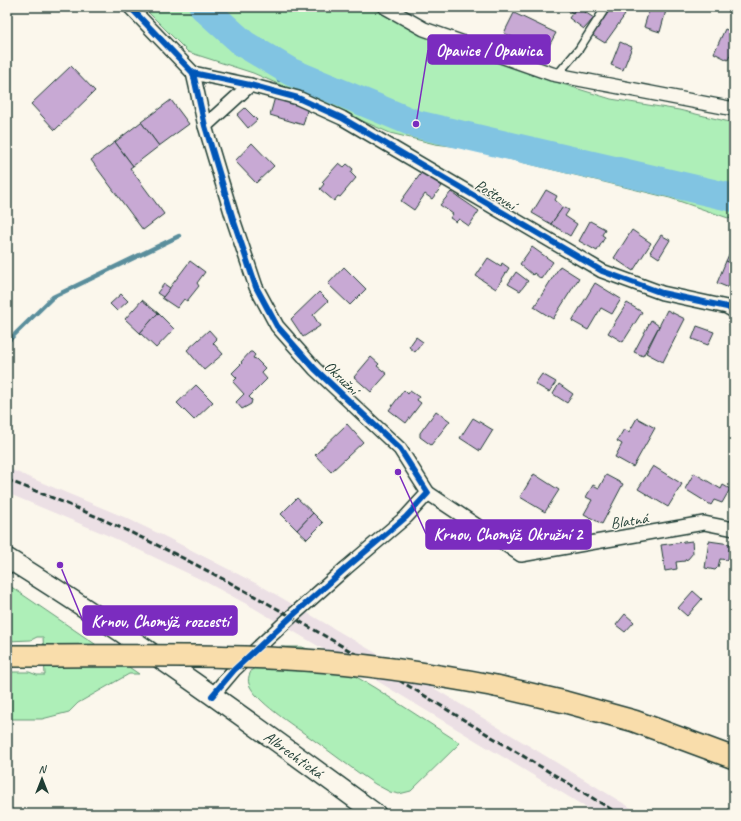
<svg xmlns="http://www.w3.org/2000/svg" width="741" height="821" font-family="Caveat,sans-serif">
  <style>
    .built { fill: #ece0e5 }
    .green { fill: #aeefb8; stroke: #669676 }
    .lines { fill: none; stroke-linecap: round; stroke-linejoin: round }
    .stream { stroke: #5a8e9c; stroke-width: 4.5 }
    .river { stroke: #81c4e2; stroke-width: 28 }
    .building { fill: #c8a9d4; stroke: #1f3d34 }
    .lane-casing { stroke: #1f3d34; stroke-width: 10 }
    .street-casing { stroke: #1f3d34; stroke-width: 16 }
    .secondary-casing { stroke: #1f3d34; stroke-width: 22 }
    .primary-casing { stroke: #1f3d34; stroke-width: 24 }
    .lane { stroke: #fbf7ec; stroke-width: 7 }
    .street { stroke: #fbf7ec; stroke-width: 13 }
    .secondary { stroke: #fbf7ec; stroke-width: 19 }
    .primary { stroke: #f9ddab; stroke-width: 21 }
    .rail { stroke: #1f3d34; stroke-width: 3; stroke-dasharray: 6 3; stroke-linecap: butt }
    .primary-bridge-casing { stroke: #1f3d34; stroke-width: 24; stroke-linecap: butt }
    .primary-bridge { stroke: #f9ddab; stroke-width: 21 }
    .cycleway-casing { stroke: #fbf7ec; stroke-width: 8 }
    .cycleway { stroke: #0057b8; stroke-width: 6 }
    .labels { text-anchor: middle; stroke-width: 3; stroke-linejoin: round; paint-order: stroke }
    .street-label { font-size: 16px; fill: #1f3d34; stroke: #fbf7ec }
    .leader { fill: none; stroke: #7b2cbf; stroke-width: 1.5 }
    .callout-dot { fill: #7b2cbf; stroke: #fbf7ec; stroke-width: 1.5 }
    .callout { fill: #7b2cbf; stroke: #7b2cbf; stroke-width: 1.5 }
    .callout-label { font-size: 17px; text-anchor: middle; font-weight: bold; fill: #fff }
  </style>
  <rect width="100%" height="100%" fill="#fbf7ec"/>
  <filter id="ink" filterUnits="userSpaceOnUse"><feTurbulence type="fractalNoise" baseFrequency=".025" numOctaves="2"/><feDisplacementMap in="SourceGraphic" scale="8" xChannelSelector="R" yChannelSelector="G"/><feConvolveMatrix kernelMatrix="1 2 1 2 8 2 1 2 1" color-interpolation-filters="sRGB"/></filter>
  <g filter="url(#ink)">
    <path class="built" d="M7,468L124,517L166,537L263,587L386,659L641,814H597L374,679L252,607L204,581L114,538L7,493Z"/>
    <g class="green">
      <path d="M143,7H370L422,35L546,79L611,99L679,110L734,123V220L670,198L459,147L435,144L390,133L253,73L188,52Z"/>
      <path d="M10,586L139,674H129L78,703L69,712L42,719H7V672H29L37,675H45L43,637H37L31,640L7,641V587Z"/>
      <path d="M280,647H302L311,650L375,688L460,743L411,791L399,794L390,792L375,784C352,769 331,752 308,736C294,726 254,700 249,684C244,670 269,652 280,647Z"/>
    </g>
    <g class="lines">
      <g class="stream">
        <path d="M279,80L291,72"/>
        <path d="M7,342L53,297L179,236"/>
      </g>
      <path class="river" d="M203,7L244,44L291,72L416,124L734,198"/>
    </g>
    <g class="building">
      <path d="M563,7H577L573,13Z"/>
      <path d="M577,7L594,18L584,29L569,18Z"/>
      <path d="M612,7H615L625,15L605,43L592,35Z"/>
      <path d="M650,7H667L660,32L644,27Z"/>
      <path d="M514,13L556,33L545,53L504,33Z"/>
      <path d="M725,29L734,33V46L728,60L714,53Z"/>
      <path d="M620,42L632,47L623,70L611,65Z"/>
      <path d="M71,66L95,91L55,130L31,104Z"/>
      <path d="M275,97L308,107L303,125L270,115Z"/>
      <path d="M171,100L189,124L159,146L141,122Z"/>
      <path d="M245,108L257,120L248,128L237,115Z"/>
      <path d="M141,122L159,146L133,166L115,142Z"/>
      <path d="M115,142L133,166L130,168L164,214L143,230L91,160Z"/>
      <path d="M252,143L274,166L256,183L235,161Z"/>
      <path d="M339,163L344,167L347,164L353,169L351,173L356,178L340,197L338,196L334,201L320,189L324,184L322,182Z"/>
      <path d="M422,172L442,186L432,199L425,194L414,210L401,201Z"/>
      <path d="M546,190L557,196L555,200L563,207L551,224L532,213Z"/>
      <path d="M451,192L479,211L469,226L459,219L456,222L450,218L453,214L440,205Z"/>
      <path d="M563,207L569,210L565,216L577,224L570,236L551,224Z"/>
      <path d="M590,221L605,229L602,235L605,237L597,251L579,241Z"/>
      <path d="M632,230L651,243L633,271L614,258Z"/>
      <path d="M661,235L670,240L659,258L650,252Z"/>
      <path d="M734,244V264L726,261Z"/>
      <path d="M532,247L553,262L541,279L534,273L533,275L520,264Z"/>
      <path d="M488,258L501,266L502,263L509,268L496,289L476,276Z"/>
      <path d="M190,261L205,272L197,283L199,286L187,301L184,299L177,308L162,298Z"/>
      <path d="M726,261L734,264V290L717,283Z"/>
      <path d="M560,266L579,278L553,319L534,307Z"/>
      <path d="M344,267L366,289L350,305L328,284Z"/>
      <path d="M516,272L528,281L520,291L508,284Z"/>
      <path d="M595,283L621,299L612,314L601,308L588,330L572,321Z"/>
      <path d="M164,284L170,288L163,297L157,293Z"/>
      <path d="M319,292L328,301L313,315L320,326L303,337L291,319Z"/>
      <path d="M121,294L128,301L117,311L110,304Z"/>
      <path d="M142,300L158,313L140,333L125,319Z"/>
      <path d="M627,303L642,312L623,342L608,333Z"/>
      <path d="M667,310L685,319L663,362L646,353Z"/>
      <path d="M158,313L174,329L156,348L140,333Z"/>
      <path d="M651,320L659,326L643,356L634,352Z"/>
      <path d="M697,326L714,332L708,345L692,339Z"/>
      <path d="M209,330L217,339L213,343L223,354L204,370L187,350Z"/>
      <path d="M416,337L423,342L415,352L409,347Z"/>
      <path d="M250,352H252L255,355L253,358L256,359L265,368L261,372L267,379L249,397L252,400L251,404L242,409L236,402L244,394L233,382L237,378L232,373L242,363L241,362Z"/>
      <path d="M371,357L379,364L377,366L387,374L371,392L354,377Z"/>
      <path d="M542,374L556,382L549,392L535,384Z"/>
      <path d="M559,384L573,394L567,403L553,394Z"/>
      <path d="M196,385L213,402L194,420L177,403Z"/>
      <path d="M404,390L408,394L410,391L419,397L417,400L421,403L406,423L389,410Z"/>
      <path d="M436,411L450,421L431,445L420,437V433Z"/>
      <path d="M473,418L493,430L480,451L460,438Z"/>
      <path d="M637,418L655,428L633,467L615,457L622,444L617,441L624,429L629,432Z"/>
      <path d="M347,424L363,442L331,472L315,455Z"/>
      <path d="M653,466L682,484L668,507L638,489Z"/>
      <path d="M694,473L721,489L723,485L730,489L722,503L714,500L711,505L685,489Z"/>
      <path d="M534,474L559,490L545,512L520,497Z"/>
      <path d="M606,475L623,484L602,524L584,514L592,500L586,497L593,485L599,488Z"/>
      <path d="M297,498L313,513L297,530L281,514Z"/>
      <path d="M313,513L323,523L307,539L297,530Z"/>
      <path d="M692,541L693,553L688,559L685,560V561L676,562L677,569L665,571L661,545Z"/>
      <path d="M709,541L730,544L728,560L720,559L718,567L715,570L705,568Z"/>
      <path d="M693,591L702,599L687,616L678,608Z"/>
      <path d="M625,614L634,622L625,632L616,625Z"/>
    </g>
    <g class="lines">
      <defs>
        <path id="lane" d="M557,75L579,49L606,7"/>
        <g id="street">
          <path d="M130,7L193,73L205,126L233,219L256,287L277,326L315,369L400,449L428,493L406,517L346,568L292,616L234,670L212,696"/>
          <path d="M385,7L424,29L552,74L734,109"/>
          <path d="M193,73L250,85L298,98L342,118L602,271L662,293L727,307L734,311"/>
          <path d="M205,126L250,85"/>
          <path d="M428,493L521,555L704,523L734,529"/>
        </g>
        <path id="secondary" d="M7,558C134,637 255,725 376,814"/>
        <g id="primary">
          <path d="M7,656H37"/>
          <path d="M496,686L565,702L634,721L734,758"/>
        </g>
      </defs>
      <use href="#lane" class="lane-casing"/>
      <use href="#street" class="street-casing"/>
      <use href="#secondary" class="secondary-casing"/>
      <use href="#primary" class="primary-casing"/>
      <use href="#lane" class="lane"/>
      <use href="#street" class="street"/>
      <use href="#secondary" class="secondary"/>
      <use href="#primary" class="primary"/>
      <path class="rail" d="M7,480C157,536 294,616 430,699C493,738 556,776 619,814"/>
      <defs>
        <path id="primary-bridge" d="M37,656C126,656 215,654 304,660C369,664 432,674 496,686"/>
      </defs>
      <use href="#primary-bridge" class="primary-bridge-casing"/>
      <use href="#primary-bridge" class="primary-bridge"/>
      <defs>
        <g id="cycleway">
          <path d="M130,7L193,73L205,126L233,219L256,287L277,326L315,369L400,449L428,493L406,517L346,568L292,616L234,670L212,696"/>
          <path d="M193,73L250,85L298,98L342,118L602,271L662,293L727,307L734,311"/>
        </g>
      </defs>
      <use href="#cycleway" class="cycleway-casing"/>
      <use href="#cycleway" class="cycleway"/>
    </g>
  </g>
  <g class="labels">
    <g class="street-label">
      <text transform="translate(496 194) rotate(31)" y="6">Poštovní</text>
      <text transform="translate(342 377) rotate(44)" y="6">Okružní</text>
      <text transform="translate(629 520) rotate(-9)" y="6">Blatná</text>
      <text transform="translate(294 754) rotate(36)" y="6">Albrechtická</text>
    </g>
  </g>
  <path class="leader" d="M416 124L428 50M398 472L426 534M60 565L83 621"/>
  <g class="callout-dot">
    <circle cx="416" cy="124" r="4"/>
    <circle cx="398" cy="472" r="4"/>
    <circle cx="60" cy="565" r="4"/>
  </g>
  <g class="callout">
    <rect x="428" y="35" width="122" height="29" rx="4"/>
    <rect x="426" y="520" width="165" height="29" rx="4"/>
    <rect x="83" y="606" width="154" height="29" rx="4"/>
  </g>
  <g class="callout-label">
    <text x="489" y="56">Opavice / Opawica</text>
    <text x="508" y="540">Krnov, Chomýž, Okružní 2</text>
    <text x="160" y="627">Krnov, Chomýž, rozcestí</text>
  </g>
  <rect width="741" height="821" fill="none" stroke="#fbf7ec" stroke-width="24"/>
  <rect x="12" y="12" width="717" height="797" fill="none" stroke="#1f3d34" stroke-width="1.5" filter="url(#ink)"/>
  <g transform="translate(42 779)" stroke="#fbf7ec" stroke-width="3" paint-order="stroke">
  <path d="M0-3L7 15L0 10L-7 15Z" fill="#1f3d34"/>
  <text y="-6" font-size="11" font-weight="bold" text-anchor="middle" fill="#1f3d34">N</text>
  </g>
</svg>
